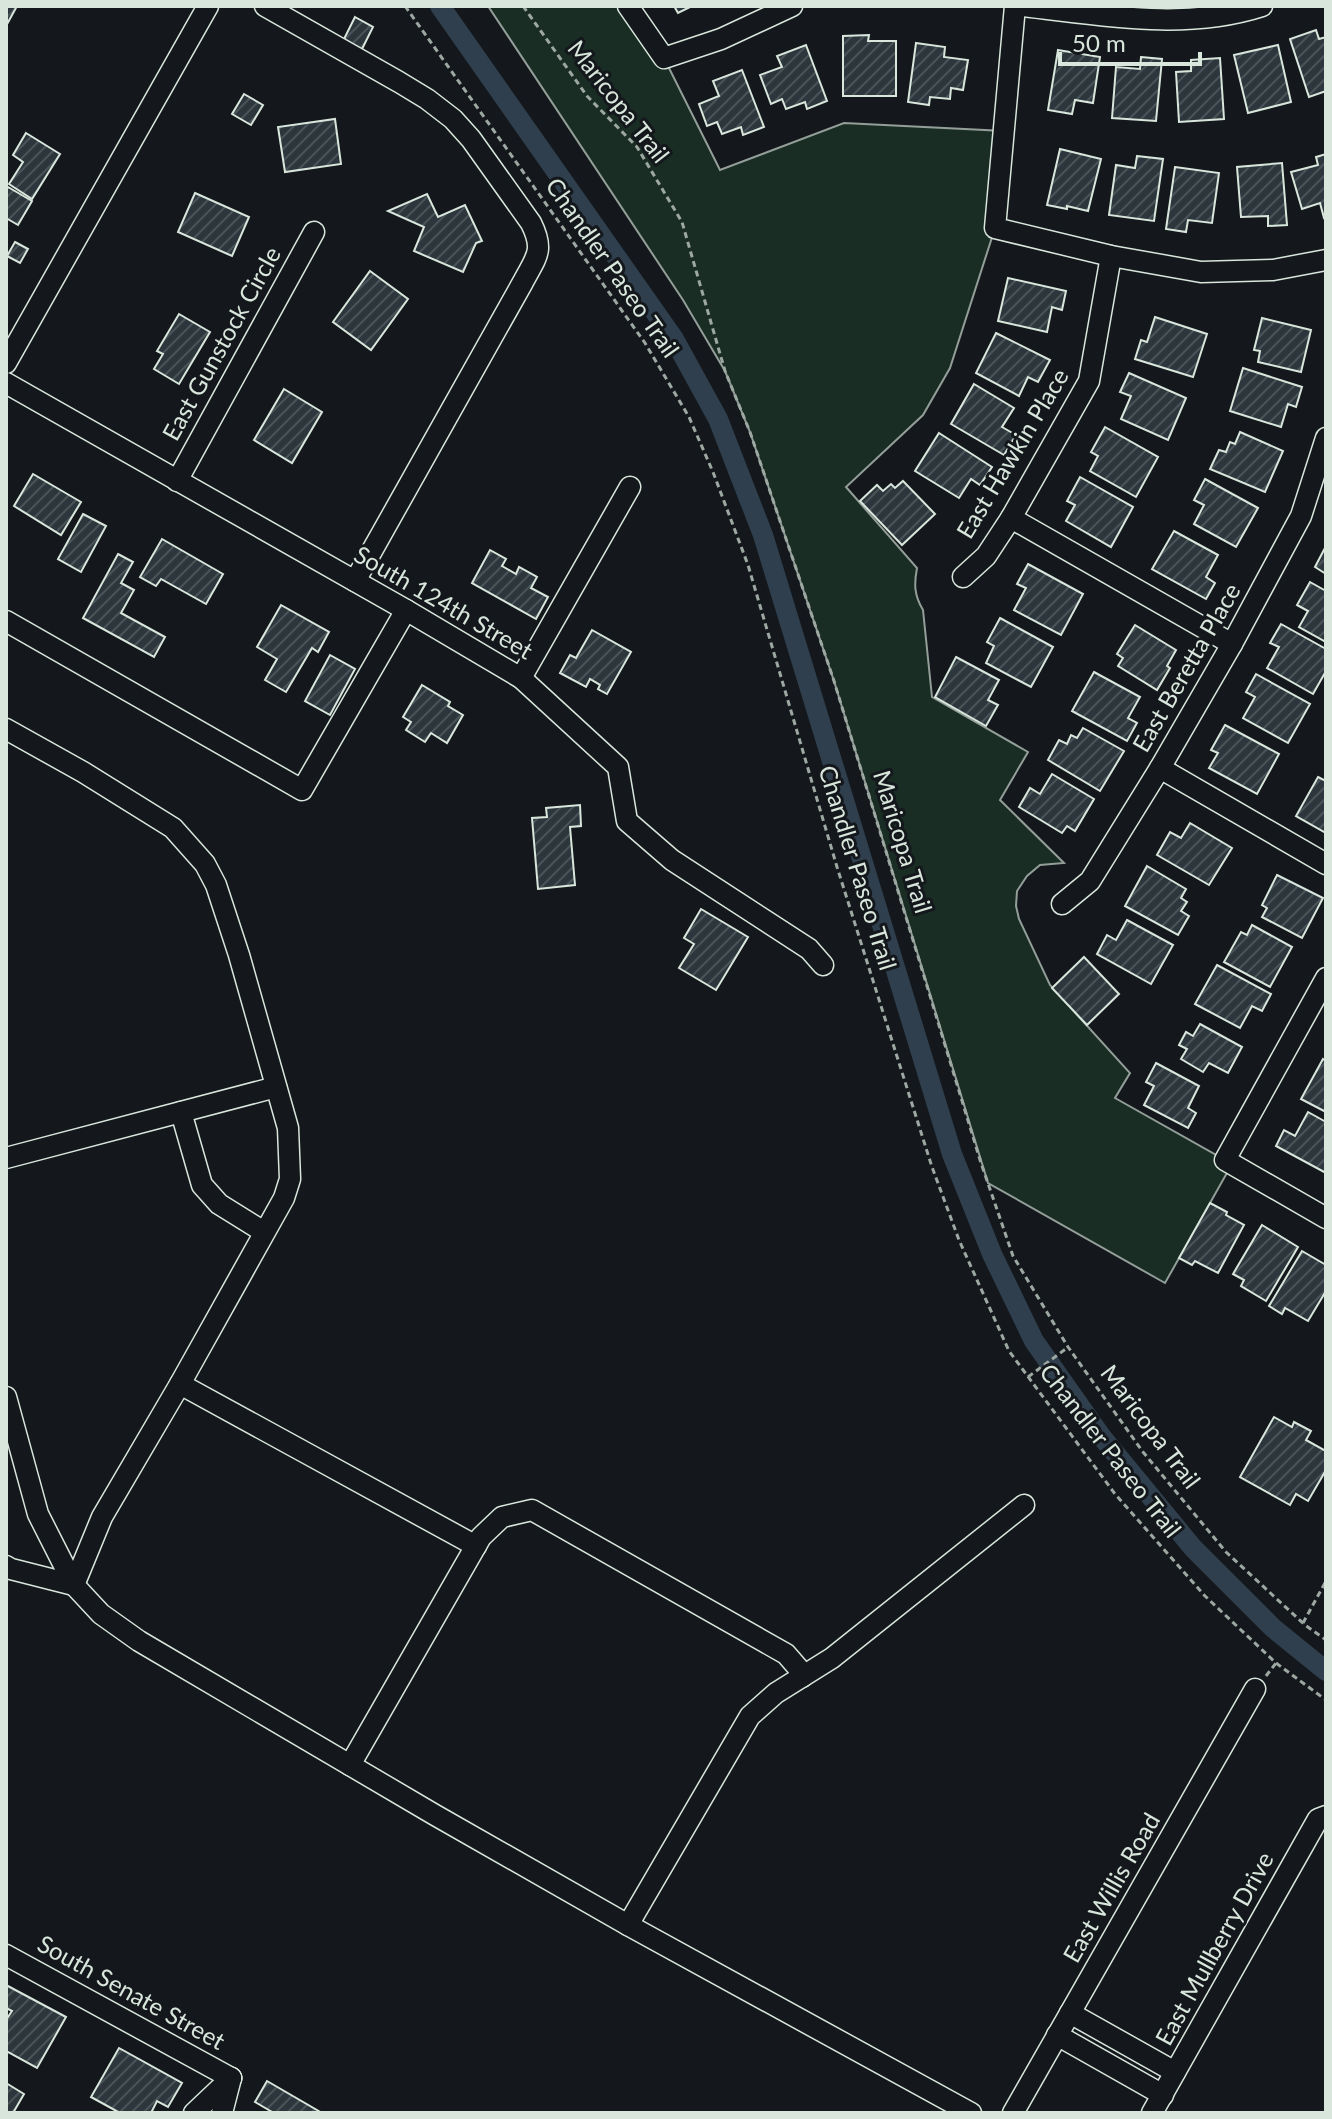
<svg xmlns="http://www.w3.org/2000/svg" width="1332" height="2119" font-family="Lato,sans-serif">
  <style>
    .park { fill: #1a2d24; stroke: #939e99; stroke-width: 2 }
    .lines { fill: none; stroke-linecap: round; stroke-linejoin: round }
    .canal { stroke: #2f3f4d; stroke-width: 20 }
    .building { fill: url(#building-hatch); stroke: #d8e6dc; stroke-width: 2 }
    .minor-casing { stroke: #d8e6dc; stroke-width: 23 }
    .path { stroke: #9da8a2; stroke-width: 3; stroke-dasharray: 6 4; stroke-linecap: butt }
    .minor { stroke: #14181c; stroke-width: 20 }
    .labels { text-anchor: middle; stroke-width: 6; stroke-linejoin: round; paint-order: stroke }
    .street-label { font-size: 24px; fill: #d8e6dc; stroke: #14181c }
  </style>
  <defs>
    <pattern id="building-hatch" width="6" height="6" patternUnits="userSpaceOnUse" patternTransform="scale(2)"><rect width="6" height="6" fill="#2c363c"/><path d="M-1 1l2-2M0 6l6-6M5 7l2-2" fill="none" stroke="#4a5358"/></pattern>
  </defs>
  <rect width="100%" height="100%" fill="#14181c"/>
  <path class="park" d="M488,6H628L664,58L720,170L844,123L1004,131L995,228L950,368L923,415L846,487L917,568C914,584 914,595 923,610L932,697L1028,752L1000,800L1064,863L1040,865L1027,876L1017,891L1016,906L1019,919L1050,985L1130,1073L1115,1098L1232,1164L1165,1283L988,1183L834,681L750,432L725,371L683,300Z"/>
  <g class="lines">
    <path class="canal" d="M440,6L674,339L718,419L763,535L952,1154L992,1254L1034,1341L1101,1436L1193,1548L1273,1628L1326,1671"/>
  </g>
  <g class="building">
    <path d="M6,6H17L6,26Z"/>
    <path d="M674,6H692L678,13Z"/>
    <path d="M355,17L373,27L361,51L343,41Z"/>
    <path d="M1316,30L1319,39L1326,37V91L1309,97L1290,39Z"/>
    <path d="M869,35L868,41H896V96H843V36Z"/>
    <path d="M916,43L945,47L944,57L968,60L963,90L951,88L950,99L930,97L929,105L908,102Z"/>
    <path d="M806,45L827,101L807,109L805,102L786,109L782,99L771,104L760,75L782,67L777,56Z"/>
    <path d="M1278,45L1291,102L1248,113L1234,55Z"/>
    <path d="M1058,50L1100,57L1093,103L1075,100L1072,114L1048,110Z"/>
    <path d="M1141,57L1162,59L1156,121L1112,118L1116,67L1140,69Z"/>
    <path d="M1220,58L1224,119L1179,122L1176,72L1191,71V60Z"/>
    <path d="M742,70L764,127L743,135L741,127L722,134L717,122L707,126L699,104L719,96L713,81Z"/>
    <path d="M244,94L263,105L251,125L232,114Z"/>
    <path d="M335,119L341,164L285,172L278,127Z"/>
    <path d="M26,133L60,154L32,199L9,184L23,162L13,155Z"/>
    <path d="M1060,149L1101,159L1088,211L1067,206V209L1047,205Z"/>
    <path d="M1326,154V217L1324,218L1320,203L1302,209L1291,172L1318,165L1316,157Z"/>
    <path d="M1137,156L1163,159L1154,221L1109,215L1116,165L1135,168Z"/>
    <path d="M1282,163L1287,225L1268,226V216L1241,217L1237,167Z"/>
    <path d="M1175,167L1219,173L1212,223L1188,220L1186,232L1166,229Z"/>
    <path d="M8,187L32,201L18,225L6,218V191Z"/>
    <path d="M195,193L249,217L232,256L178,232Z"/>
    <path d="M427,194L438,217L465,205L482,241L476,243L463,272L414,251L424,227L388,211Z"/>
    <path d="M15,242L28,249L20,263L7,256Z"/>
    <path d="M370,271L408,299L371,350L333,322Z"/>
    <path d="M1008,278L1066,291L1062,310L1052,307L1047,332L998,321Z"/>
    <path d="M179,314L210,332L179,384L154,369L163,354L157,351Z"/>
    <path d="M1155,317L1207,334L1193,377L1135,359L1141,340L1147,342Z"/>
    <path d="M1262,318L1311,330L1301,372L1258,362L1260,351L1254,350Z"/>
    <path d="M996,333L1050,360L1038,382L1028,377L1019,396L976,373Z"/>
    <path d="M1243,368L1302,387L1296,407L1288,404L1281,427L1230,411Z"/>
    <path d="M1129,373L1186,398L1168,440L1121,419L1131,396L1120,392Z"/>
    <path d="M974,384L1014,408L1002,427L1016,435L1004,455L951,424Z"/>
    <path d="M284,389L322,412L292,463L254,440Z"/>
    <path d="M1105,427L1158,457L1136,497L1090,471L1098,456L1091,452Z"/>
    <path d="M1240,432L1283,451L1265,492L1210,469L1219,450L1226,452L1230,442L1235,444Z"/>
    <path d="M939,433L992,467L980,485L971,479L959,498L915,471Z"/>
    <path d="M33,474L81,502L61,535L14,506Z"/>
    <path d="M1080,477L1133,507L1111,547L1066,521L1075,505L1067,501Z"/>
    <path d="M1205,479L1258,508L1236,547L1194,524L1204,505L1194,500Z"/>
    <path d="M903,481L935,514L902,545L860,501L877,485L883,491L891,484L895,488Z"/>
    <path d="M83,514L106,526L81,572L58,559Z"/>
    <path d="M1174,531L1218,555L1206,577L1215,583L1206,599L1152,569Z"/>
    <path d="M162,539L223,574L206,604L161,579L156,586L140,577Z"/>
    <path d="M1326,546V574L1315,567Z"/>
    <path d="M490,550L506,559L502,566L516,574L519,567L537,577L531,588L548,597L536,619L472,583Z"/>
    <path d="M118,554L133,562L121,583L134,590L121,613L165,637L154,657L83,618Z"/>
    <path d="M1028,564L1083,594L1061,635L1014,610L1026,588L1017,584Z"/>
    <path d="M1310,582L1326,591V642L1299,627L1308,611L1297,605Z"/>
    <path d="M281,605L329,632L318,652L312,648L286,692L265,680L277,659L257,647Z"/>
    <path d="M1000,618L1053,647L1031,687L986,663L994,646L987,642Z"/>
    <path d="M1281,624L1326,649V671L1313,694L1267,668L1279,647L1270,643Z"/>
    <path d="M1135,625L1176,650L1167,666L1170,668L1157,690L1118,666L1123,658L1117,654Z"/>
    <path d="M592,630L631,652L607,694L598,689L600,685L590,679L586,687L560,673L570,655L576,658Z"/>
    <path d="M330,655L355,669L330,715L305,701Z"/>
    <path d="M956,657L999,680L988,700L998,705L986,726L935,697Z"/>
    <path d="M1094,672L1140,697L1128,718L1137,723L1127,741L1072,711Z"/>
    <path d="M1256,674L1310,704L1288,743L1243,718L1255,697L1246,692Z"/>
    <path d="M422,685L450,702L448,706L463,715L447,743L431,733L425,742L406,730L411,722L403,717Z"/>
    <path d="M1225,725L1279,754L1257,794L1209,768L1218,753L1211,750Z"/>
    <path d="M1083,728L1124,751L1100,791L1048,760L1059,740L1067,744L1071,735L1077,738Z"/>
    <path d="M1052,774L1094,799L1075,831L1067,826L1062,833L1019,807L1030,788L1040,794Z"/>
    <path d="M1318,777L1326,781V833L1296,816Z"/>
    <path d="M580,805L581,826L570,827L575,885L538,889L532,818L547,817L546,808Z"/>
    <path d="M1190,823L1232,848L1209,885L1157,855L1170,832L1181,838Z"/>
    <path d="M1147,866L1186,889L1181,898L1187,902L1181,911L1189,916L1178,935L1125,906Z"/>
    <path d="M1277,875L1323,898L1302,938L1262,917L1267,908L1262,905Z"/>
    <path d="M701,909L748,937L716,990L679,968L694,944L684,938Z"/>
    <path d="M1127,920L1173,945L1151,984L1097,954L1107,935L1116,940Z"/>
    <path d="M1252,925L1292,947L1270,987L1224,962L1241,932L1247,935Z"/>
    <path d="M1084,957L1119,994L1087,1025L1052,988Z"/>
    <path d="M1217,965L1271,994L1262,1011L1252,1006L1240,1028L1195,1004Z"/>
    <path d="M1200,1024L1242,1047L1228,1073L1209,1063L1203,1072L1181,1059L1187,1049L1179,1045L1186,1032L1193,1036Z"/>
    <path d="M1323,1059L1326,1061V1112L1301,1099Z"/>
    <path d="M1156,1063L1199,1086L1188,1108L1196,1113L1188,1128L1144,1105L1154,1086L1146,1082Z"/>
    <path d="M1308,1112L1326,1122V1173L1276,1146L1284,1130L1295,1136Z"/>
    <path d="M1210,1203L1227,1212L1226,1215L1244,1225L1218,1273L1195,1261L1192,1265L1179,1258Z"/>
    <path d="M1262,1225L1298,1247L1266,1301L1241,1286L1244,1280L1233,1274Z"/>
    <path d="M1302,1251L1326,1265V1291L1308,1321L1285,1308L1282,1314L1269,1306Z"/>
    <path d="M1274,1417L1292,1427L1294,1422L1311,1431L1306,1440L1326,1451V1470L1308,1501L1296,1494L1290,1505L1240,1477Z"/>
    <path d="M6,1985L66,2017L37,2068L6,2051V2020L12,2011L6,2008Z"/>
    <path d="M119,2048L182,2083L168,2107L157,2101L151,2113H120L91,2097Z"/>
    <path d="M267,2081L322,2113H274L255,2102Z"/>
    <path d="M6,2083L24,2094L13,2113H6Z"/>
  </g>
  <g class="lines">
    <defs>
      <g id="minor">
        <path d="M265,6L399,82L427,99L453,119L471,139L531,223C545,251 536,257 523,282L355,581"/>
        <path d="M628,6L664,58L721,39L792,6"/>
        <path d="M1015,6L995,228L1111,256L1201,272L1273,270L1326,260"/>
        <path d="M1023,6C1102,15 1185,31 1262,6"/>
        <path d="M6,363L208,6"/>
        <path d="M6,383L406,610L521,678L618,767L627,821L672,860L809,949L823,965"/>
        <path d="M177,481L314,232"/>
        <path d="M1011,518L1232,644"/>
        <path d="M963,577L986,556L1011,518L1089,381L1111,256"/>
        <path d="M6,621L302,790L406,610"/>
        <path d="M521,678L630,487"/>
        <path d="M6,729L83,772L173,828L205,864L216,885L239,955L288,1128L290,1179L284,1198L180,1384L102,1517L74,1585L11,1569L6,1566"/>
        <path d="M1160,768L1326,864"/>
        <path d="M1062,904L1090,881L1160,768L1232,644L1301,516L1326,438"/>
        <path d="M1326,978L1225,1160L1326,1218"/>
        <path d="M181,1112L202,1185L219,1204L264,1232"/>
        <path d="M6,1158L276,1087"/>
        <path d="M180,1384L476,1546"/>
        <path d="M6,1397L38,1514L74,1585L101,1614L139,1641L435,1815L628,1925L971,2113"/>
        <path d="M350,1765L481,1537L502,1517L532,1510L786,1654L799,1669L802,1677"/>
        <path d="M628,1925L750,1716L776,1693L832,1658L1024,1505"/>
        <path d="M6,1955L231,2078"/>
        <path d="M1070,2013L1175,2072"/>
        <path d="M1057,2035L1163,2095"/>
        <path d="M194,2113L231,2078"/>
        <path d="M222,2113L231,2078"/>
        <path d="M1013,2113L1255,1689"/>
        <path d="M1152,2113L1318,1819L1326,1816"/>
      </g>
    </defs>
    <use href="#minor" class="minor-casing"/>
    <g class="path">
      <path d="M405,6L645,343L689,417L713,472L748,565L837,867L932,1167L959,1240L1009,1351L1115,1494L1205,1596L1276,1663L1326,1700"/>
      <path d="M523,6L587,96L637,147L682,222L725,371L750,432L834,681L981,1163L1013,1256L1068,1347L1143,1452L1226,1552L1305,1625L1326,1640"/>
      <path d="M1028,1377L1067,1348"/>
      <path d="M1303,1623L1326,1581"/>
      <path d="M1266,1676L1276,1663"/>
    </g>
    <use href="#minor" class="minor"/>
  </g>
  <g class="labels">
    <g class="street-label">
      <text transform="translate(618 102) rotate(52)" y="8">Maricopa Trail</text>
      <text transform="translate(612 268) rotate(55)" y="8">Chandler Paseo Trail</text>
      <text transform="translate(222 344) rotate(-61)" y="8">East Gunstock Circle</text>
      <text transform="translate(1013 454) rotate(-59)" y="8">East Hawkin Place</text>
      <text transform="translate(443 603) rotate(30)" y="8">South 124th Street</text>
      <text transform="translate(1187 668) rotate(-60)" y="8">East Beretta Place</text>
      <text transform="translate(902 842) rotate(73)" y="8">Maricopa Trail</text>
      <text transform="translate(857 868) rotate(73)" y="8">Chandler Paseo Trail</text>
      <text transform="translate(1150 1427) rotate(53)" y="8">Maricopa Trail</text>
      <text transform="translate(1110 1451) rotate(52)" y="8">Chandler Paseo Trail</text>
      <text transform="translate(1112 1888) rotate(-60)" y="8">East Willis Road</text>
      <text transform="translate(1215 1949) rotate(-61)" y="8">East Mullberry Drive</text>
      <text transform="translate(131 1993) rotate(29)" y="8">South Senate Street</text>
    </g>
  </g>
  <rect width="1332" height="2119" fill="none" stroke="#d8e6dc" stroke-width="16"/>
  <path d="M1060 52v12h140v-12" fill="none" stroke="#d8e6dc" stroke-width="4"/>
  <text x="1072" y="52" font-size="24" fill="#d8e6dc" stroke="#14181c" stroke-width="6" paint-order="stroke">50 m</text>
</svg>
